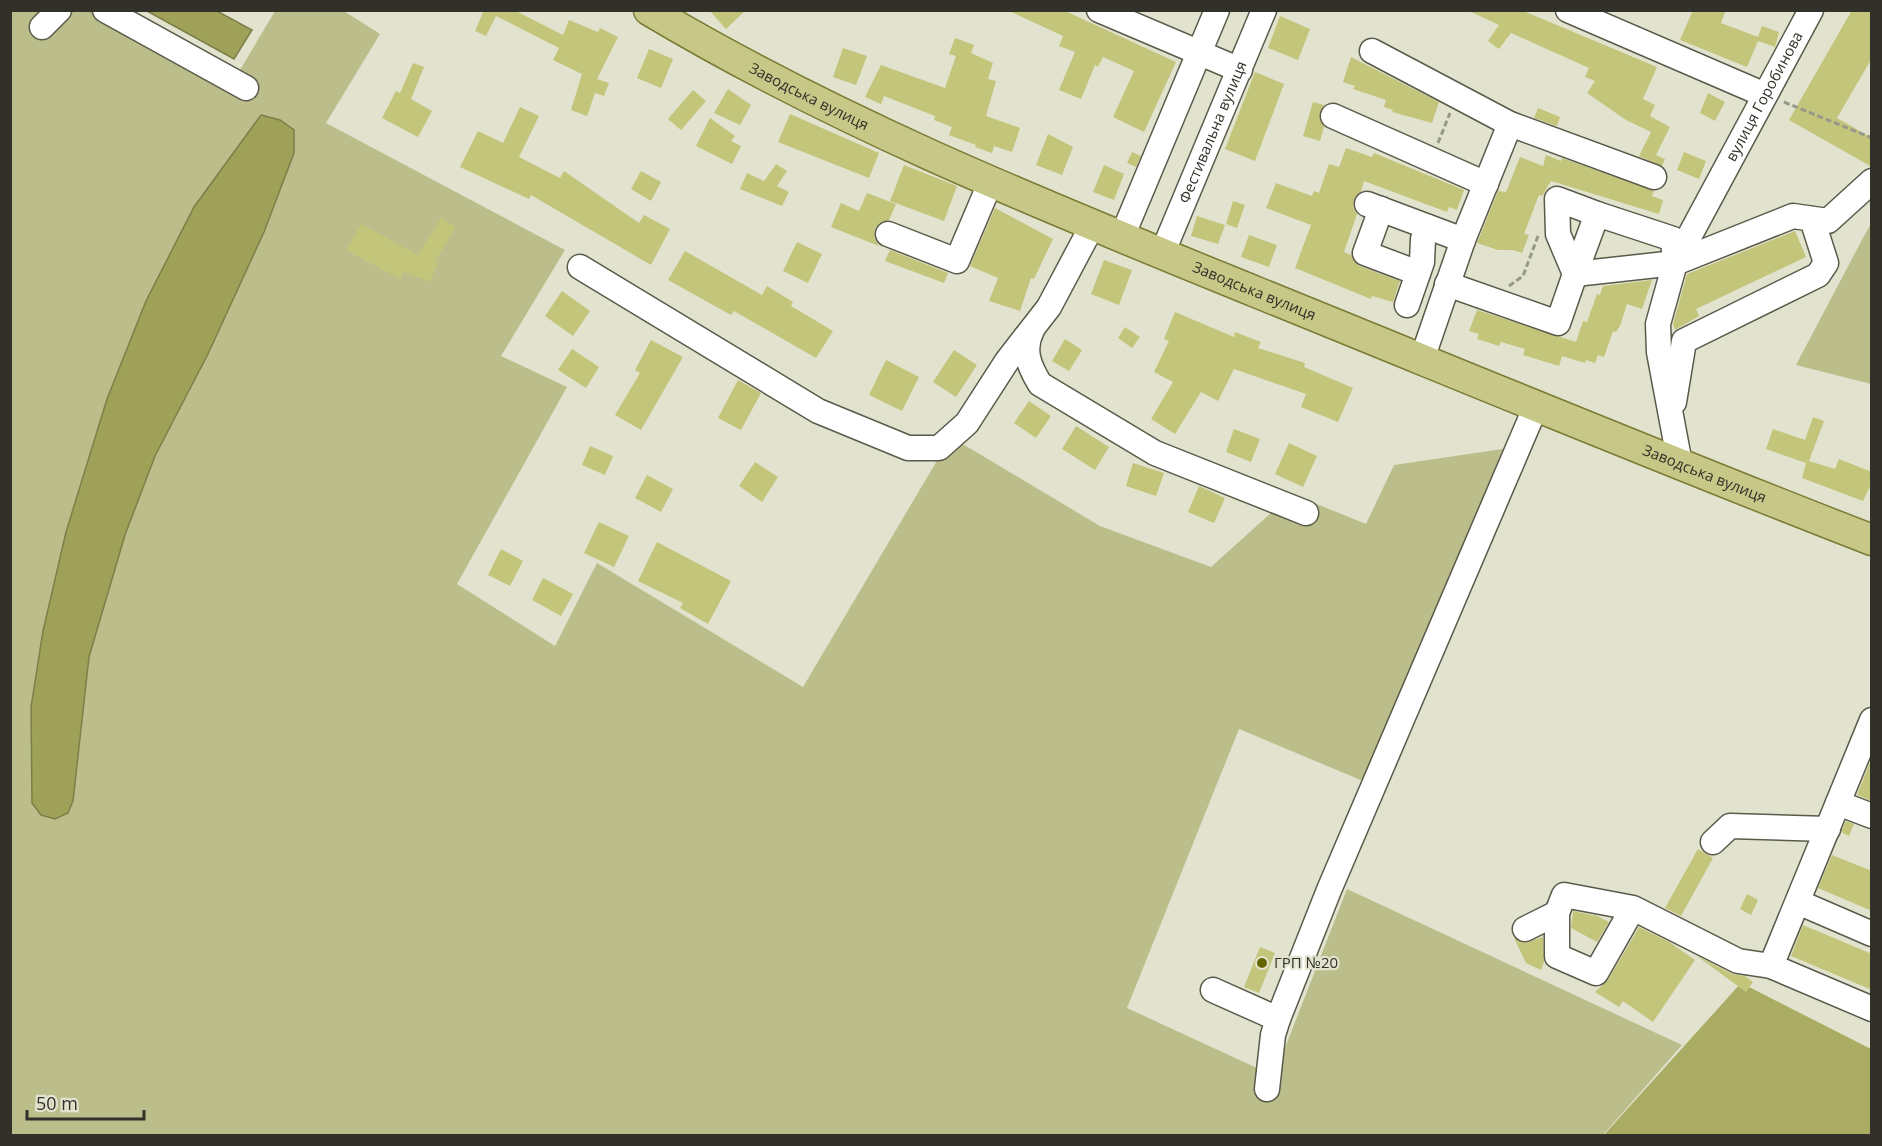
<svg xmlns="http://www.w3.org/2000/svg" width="1882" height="1146" font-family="'Open Sans',sans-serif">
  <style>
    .green { fill: #bbbe8b; fill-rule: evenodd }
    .forest { fill: #aaac63 }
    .water { fill: #9ea157; stroke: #7d7f49; stroke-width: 1.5 }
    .building { fill: #c3c57b }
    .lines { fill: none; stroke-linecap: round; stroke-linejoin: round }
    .minor-casing { stroke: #595a49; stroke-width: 27 }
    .major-casing { stroke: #7a7b33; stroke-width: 33 }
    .path { stroke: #979889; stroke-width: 3; stroke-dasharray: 6 3; stroke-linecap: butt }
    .minor { stroke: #fff; stroke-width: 24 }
    .major { stroke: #c7c888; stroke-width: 30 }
    .poi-dot { fill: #656500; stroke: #e2e3cf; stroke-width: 2 }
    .labels { text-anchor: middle; stroke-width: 4.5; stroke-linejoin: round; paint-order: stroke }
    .street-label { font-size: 15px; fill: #313129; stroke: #e2e3cf }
    .poi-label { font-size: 15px; fill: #313129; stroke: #e2e3cf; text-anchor: start }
  </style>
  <rect width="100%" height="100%" fill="#e2e3cf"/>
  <g class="green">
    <path d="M10,11H119L237,75L275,11H344L380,34L326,123L565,250L501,356L567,387L457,584L555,646L597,563L803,687L951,437L1100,526L1211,567L1292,494L1366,524L1394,465L1516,447L1382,789L1239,729L1127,1008L1274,1076L1347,889L1682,1045L1603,1135H11ZM261,116L155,456L125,535L89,657L73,801L31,707L43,631L66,532L107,399L146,301L194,207Z"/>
    <path d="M1871,224V384L1796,365L1864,236Z"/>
  </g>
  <path class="forest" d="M1741,983L1871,1049V1135L1603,1136Z"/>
  <g class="water">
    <path d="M147,11H217L252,30L234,59Z"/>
    <path d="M261,115L280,120L294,130V153L264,232L208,354L155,456L125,535L89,657L73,801L68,813L55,819L41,815L32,803L31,707L43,631L66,532L107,399L146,301L194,207Z"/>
  </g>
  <g class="building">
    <path d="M484,10H514L563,35L569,20L598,32L600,28L618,37L597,79L609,83L604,96L595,93L587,116L571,110L582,74L553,60L559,48L496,16L486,36L475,31Z"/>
    <path d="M709,10H746L726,29Z"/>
    <path d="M1007,10H1063L1176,62L1144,132L1113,117L1134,71L1103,57L1098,67L1095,65L1081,99L1059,90L1075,52L1059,46L1063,36Z"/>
    <path d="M1467,10H1521L1657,67L1643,99L1655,105L1650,116L1670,127L1656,155L1665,159L1662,166L1639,156L1651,132L1626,120L1587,93L1595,81L1585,77L1589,68L1511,33L1499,49L1488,41L1499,25Z"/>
    <path d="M1693,10H1726L1721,23L1758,37L1762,26L1779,32L1775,47L1758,41L1747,67L1680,40Z"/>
    <path d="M1852,10H1872V58L1837,118L1872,138V167L1789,120Z"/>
    <path d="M1280,16L1310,29L1298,60L1268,48Z"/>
    <path d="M955,38L974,45L971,53L993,63L988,79L996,81L986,116L1020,128L1012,152L994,146L992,153L975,147L976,145L949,135L952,127L934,120L935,116L884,96L881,104L865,97L881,65L945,88L956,56L949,54Z"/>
    <path d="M843,48L867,56L856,85L833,77Z"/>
    <path d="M649,49L673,59L661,88L637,78Z"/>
    <path d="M1351,57L1439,102L1432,123L1392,112L1393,110L1384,107L1386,100L1353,89L1355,86L1343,82Z"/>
    <path d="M413,63L424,67L411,99L432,111L418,137L382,118L396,91L400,93Z"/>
    <path d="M1255,72L1284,84L1255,161L1225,149Z"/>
    <path d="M728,89L751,105L740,125L714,113Z"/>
    <path d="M693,90L706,101L681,130L668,119Z"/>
    <path d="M1708,93L1725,102L1715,121L1700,113Z"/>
    <path d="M1313,102L1324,105L1319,117L1324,127L1320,141L1303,136Z"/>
    <path d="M520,107L539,116L519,157L560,178L564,171L639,223L644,215L670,229L651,265L531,195L529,199L460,167L478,131L503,143Z"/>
    <path d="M1538,108L1560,117L1557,126L1534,118Z"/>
    <path d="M790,114L879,153L869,178L778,142Z"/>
    <path d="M710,118L735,136L731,141L741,146L732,164L696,146Z"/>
    <path d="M1048,134L1073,147L1062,175L1036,165Z"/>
    <path d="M1346,148L1372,157L1374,153L1464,190L1457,210L1449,207L1447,212L1364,181L1361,192L1354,200L1353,207L1357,214L1344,252L1351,255L1359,266L1400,281L1393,302L1372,296L1371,299L1295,268L1311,225L1266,208L1276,183L1312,196L1314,191L1319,193L1329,164L1339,167Z"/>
    <path d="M1132,152L1141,156L1136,167L1127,163Z"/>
    <path d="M1684,152L1706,161L1699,179L1677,170Z"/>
    <path d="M1546,155L1561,161L1562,158L1654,191L1652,196L1663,200L1659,214L1551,181L1542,196L1539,195L1524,234L1529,235L1522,253L1513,250H1498L1477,243L1498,191L1506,192L1520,157L1543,166Z"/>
    <path d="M776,164L787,171L777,186L789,192L782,206L740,189L747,173L764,181Z"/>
    <path d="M904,165L957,186L944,221L890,201Z"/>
    <path d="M1104,165L1124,174L1114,200L1093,192Z"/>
    <path d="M641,171L661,182L651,201L631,189Z"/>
    <path d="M867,193L896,204L889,220L880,223L875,228L874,237L879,246L831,227L841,203L859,211Z"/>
    <path d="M1233,201L1245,205L1237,228L1226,224Z"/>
    <path d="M995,208L1053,239L1034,279L1031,278L1020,311L989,301L998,278L970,266Z"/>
    <path d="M1197,216L1225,225L1218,244L1191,236Z"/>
    <path d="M441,218L456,227L435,262L438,263L430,282L404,272L400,279L346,250L361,224L418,255Z"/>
    <path d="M1795,231L1806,257L1696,309L1699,316L1675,330L1673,324L1687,274Z"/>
    <path d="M1249,235L1277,245L1269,267L1241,257Z"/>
    <path d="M797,242L822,254L808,283L783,271Z"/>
    <path d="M890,250L948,273L944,283L885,261Z"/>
    <path d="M685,251L762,295L767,286L793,302L791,306L833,331L816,358L734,311L731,315L668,280Z"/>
    <path d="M1104,260L1132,270L1119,305L1091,294Z"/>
    <path d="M1652,280L1642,309L1627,304L1620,326L1616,332L1613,331L1604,357L1598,355L1595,363L1586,360L1585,363L1562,356L1559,366L1523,355L1525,349L1501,342L1499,346L1477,339L1479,334L1469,331L1477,310L1576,342L1583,321L1587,322L1597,294L1600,295L1603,286Z"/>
    <path d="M562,291L590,311L573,336L545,316Z"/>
    <path d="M1175,312L1234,337L1235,332L1261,342L1258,348L1305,363L1304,367L1353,388L1338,422L1301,407L1306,394L1234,369L1218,401L1201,392L1175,434L1151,419L1173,382L1154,372L1169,341L1164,339Z"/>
    <path d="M1125,327L1140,337L1132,348L1118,338Z"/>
    <path d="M1065,339L1082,350L1069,371L1052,361Z"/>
    <path d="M651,340L683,357L641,430L615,415L640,373L635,370Z"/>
    <path d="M572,349L599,367L586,388L558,370Z"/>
    <path d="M954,350L977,365L956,397L933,382Z"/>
    <path d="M886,360L919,377L902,411L869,395Z"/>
    <path d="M738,380L761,393L741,430L718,418Z"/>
    <path d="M1029,401L1051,416L1036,438L1014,423Z"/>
    <path d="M1813,417L1824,421L1809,461L1835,469L1839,459L1872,472V482L1863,501L1802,478L1806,463L1766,449L1773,429L1805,440Z"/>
    <path d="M1076,426L1109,447L1095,470L1062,449Z"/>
    <path d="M1234,429L1260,439L1251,462L1226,452Z"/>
    <path d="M1289,443L1317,456L1303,487L1275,474Z"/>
    <path d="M590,446L613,456L605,475L582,465Z"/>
    <path d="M755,462L778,477L762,502L739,486Z"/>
    <path d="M1133,463L1164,473L1156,496L1126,486Z"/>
    <path d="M647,475L673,489L661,512L635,498Z"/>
    <path d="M1199,486L1225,498L1214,523L1188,512Z"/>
    <path d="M599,522L629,536L614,567L584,553Z"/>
    <path d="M657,542L731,581L708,624L680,608L683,603L638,581Z"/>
    <path d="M501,549L523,561L510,586L488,575Z"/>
    <path d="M543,578L573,594L561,616L532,600Z"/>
    <path d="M1871,760H1872V801L1857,795Z"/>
    <path d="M1846,821L1854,824L1849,836L1841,832Z"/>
    <path d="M1698,849L1713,858L1681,916L1665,908Z"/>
    <path d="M1832,855L1872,871V911L1818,888Z"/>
    <path d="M1747,894L1758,900L1751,915L1740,909Z"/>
    <path d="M1573,911L1597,916L1609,922L1597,942L1571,928Z"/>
    <path d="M1803,925L1872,954V990L1791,956Z"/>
    <path d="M1639,927L1669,942L1695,960L1653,1022L1623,1001L1619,1007L1595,992L1608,980Z"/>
    <path d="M1543,937L1544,962L1541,970L1526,963L1514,938L1525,943Z"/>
    <path d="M1260,947L1275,953L1259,993L1244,987Z"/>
    <path d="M1697,956L1732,974L1745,976L1753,982L1746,992Z"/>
  </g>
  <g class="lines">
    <defs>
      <g id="minor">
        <path d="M105,10L246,88"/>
        <path d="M1099,10L1240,70"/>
        <path d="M1568,10L1765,95"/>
        <path d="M42,27L59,10"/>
        <path d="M1372,51L1510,124L1654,177"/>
        <path d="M1333,116L1486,184"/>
        <path d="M1367,204L1463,240"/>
        <path d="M1381,209L1365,253L1418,273"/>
        <path d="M1597,214L1673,239L1675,263L1575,274Z"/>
        <path d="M888,234L957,261L991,181"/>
        <path d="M1121,239L1217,10"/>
        <path id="s1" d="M1162,254L1264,10"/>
        <path id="s2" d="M1675,263L1811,10"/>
        <path d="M580,267L818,411L908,448H939L967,423L1007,361L1049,307L1092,226"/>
        <path d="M1447,284L1558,323L1575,274L1558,234L1557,199L1597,214"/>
        <path d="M1407,305L1422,262L1423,239L1428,227"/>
        <path d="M1032,330C1022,350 1029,366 1040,384L1155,453L1306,513"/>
        <path d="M1422,359L1463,240L1510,124"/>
        <path d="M1674,402L1684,341L1818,275L1826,263L1812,219"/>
        <path d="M1680,464L1659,352L1658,324L1675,263L1793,216L1828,221L1872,181"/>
        <path d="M1872,720L1771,966L1872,1009"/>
        <path d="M1838,803L1872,816"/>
        <path d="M1713,842L1730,826L1828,829"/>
        <path d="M1798,902L1872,934"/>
        <path d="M1633,908L1596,973L1557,956V913L1564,895L1633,908L1738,961L1771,966"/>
        <path d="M1525,929L1557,913"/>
        <path d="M1213,990L1278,1019"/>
        <path d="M1267,1089L1273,1035L1278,1019L1329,890L1536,406"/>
      </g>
      <g id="major">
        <path id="s3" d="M649,10C841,125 1050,208 1256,292C1461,375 1665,460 1872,540"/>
      </g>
    </defs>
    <use href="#minor" class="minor-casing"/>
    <use href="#major" class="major-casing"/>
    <g class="path">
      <path d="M1784,102L1872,138"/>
      <path d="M1438,143L1450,113"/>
      <path d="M1509,286L1523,276L1538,236"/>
    </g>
    <use href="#minor" class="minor"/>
    <use href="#major" class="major"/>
  </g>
  <circle class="poi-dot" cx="1262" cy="963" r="6"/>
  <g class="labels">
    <g class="street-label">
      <text dy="5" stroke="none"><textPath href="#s3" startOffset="182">Заводська вулиця</textPath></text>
      <text dy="5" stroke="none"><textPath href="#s2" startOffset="189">вулиця Горобинова</textPath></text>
      <text dy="5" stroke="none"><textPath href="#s1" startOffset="132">Фестивальна вулиця</textPath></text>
      <text dy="5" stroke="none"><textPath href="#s3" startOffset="668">Заводська вулиця</textPath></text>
      <text dy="5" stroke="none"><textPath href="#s3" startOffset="1154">Заводська вулиця</textPath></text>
    </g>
    <g class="poi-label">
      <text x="1274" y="968">ГРП №20</text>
    </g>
  </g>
  <rect width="1882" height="1146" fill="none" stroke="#313129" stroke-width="24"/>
  <path d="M27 1110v9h117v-9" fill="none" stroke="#313129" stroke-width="3"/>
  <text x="36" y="1110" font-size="18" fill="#313129" stroke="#e2e3cf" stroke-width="4.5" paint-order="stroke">50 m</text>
</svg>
